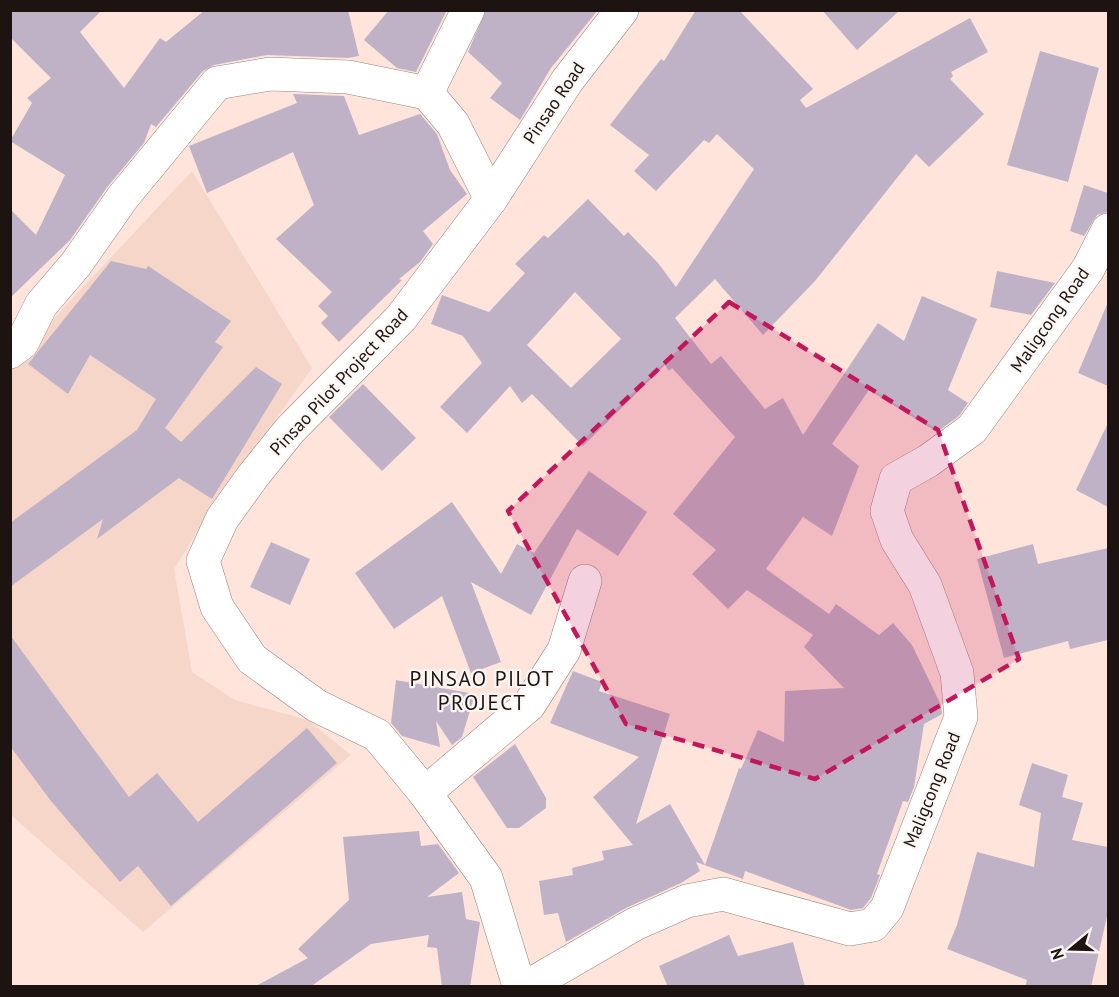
<svg xmlns="http://www.w3.org/2000/svg" width="1119" height="997" font-family="'PT Sans',sans-serif">
  <style>
    .built { fill: #f7d6ca }
    .building { fill: #bfb2c6; fill-rule: evenodd }
    .lines { fill: none; stroke-linecap: round; stroke-linejoin: round }
    .minor-casing { stroke: #9b847c; stroke-width: 34 }
    .minor { stroke: #fff; stroke-width: 33 }
    .marked { fill: #c2185b; fill-opacity: 0.2; stroke: #c2185b; stroke-width: 4.5; stroke-dasharray: 12 8; stroke-linejoin: round }
    .labels { text-anchor: middle; stroke-width: 4.5; stroke-linejoin: round; paint-order: stroke }
    .street-label { font-size: 18px; fill: #1d1411; stroke: #fcf7f5 }
    .quarter-label { font-size: 21px; letter-spacing: 1.5px; fill: #1d1411; stroke: #fcf7f5 }
  </style>
  <rect width="100%" height="100%" fill="#fee4db"/>
  <path class="built" d="M192,171L312,368L209,513L174,569L192,672L235,700L308,720L351,755L143,932L11,815L10,365Z"/>
  <g class="building">
    <path d="M10,10H102L80,32L124,88L160,38L166,42L205,10H348L359,56L348,58L267,55L214,65L203,71L156,127L151,124L144,143L108,186L70,240L10,298V209L36,235L65,175L10,141L32,103L27,98L51,78L10,37Z"/>
    <path d="M389,10H447L416,72L397,68L364,40Z"/>
    <path d="M486,10H598L551,68L520,120L490,98L502,83L468,52Z"/>
    <path d="M696,10H739L813,89L800,100L806,108L970,18L988,52L951,72L953,76L950,79L984,114L929,167L916,154L815,281L763,335L715,279L675,318L711,364L721,356L765,409L783,398L803,435L878,323L904,341L922,296L977,319L948,390L968,403L959,416L937,432L869,390L832,444L859,466L832,536L803,517L766,569L829,614L836,604L879,635L893,623L912,645L941,705L942,714L924,724L914,787L908,802L903,801L877,874L880,875L871,898L863,908L851,910L745,871L743,879L696,862L700,871L681,883L626,908L566,942L558,913L544,915L539,881L573,875L572,868L604,860L602,851L633,845L593,797L639,757L550,723L573,671L602,682L599,691L670,714L636,824L670,804L705,865L739,768L741,769L758,730L784,742L785,691L844,688L804,647L813,635L747,590L728,609L692,574L716,550L673,514L735,437L672,368L669,371L665,365L583,446L532,394L522,403L510,386L467,433L440,407L482,363L463,336L431,324L442,295L489,312L525,273L515,264L544,235L548,238L588,199L624,236L628,232L658,263L676,287L754,169L717,134L709,143L704,140L656,191L634,171L649,155L610,125L661,59L664,61ZM575,292L621,339L571,388L527,345Z"/>
    <path d="M822,10H900L857,50Z"/>
    <path d="M1040,51L1099,68L1068,182L1007,165Z"/>
    <path d="M293,94L344,96L359,135L420,114L437,134L450,170L467,194L423,231L433,244L420,262L399,279L402,280L339,342L321,323L328,316L318,306L332,292L276,239L314,205L293,152L207,193L189,146L297,103Z"/>
    <path d="M1084,185L1108,193V212L1097,215L1084,236L1070,231Z"/>
    <path d="M111,261L146,269L148,266L231,321L215,342L223,347L165,428L181,442L256,367L282,384L212,499L179,478L97,539L103,519L10,587V523L137,430L156,399L90,355L68,394L28,364Z"/>
    <path d="M997,271L1055,283L1031,315L990,307Z"/>
    <path d="M1108,302V386L1078,373Z"/>
    <path d="M363,384L416,438L382,471L329,417Z"/>
    <path d="M1108,423V507L1076,490Z"/>
    <path d="M589,471L647,512L618,556L577,529L531,615L471,582L501,662L471,673L442,596L394,629L355,573L452,502L501,574L517,544L534,553Z"/>
    <path d="M271,542L310,559L290,605L250,587Z"/>
    <path d="M1033,544L1038,564L1108,548V640L1070,649L1068,641L1004,658L977,559Z"/>
    <path d="M10,635L129,797L157,773L198,822L307,728L337,763L171,906L138,866L120,882L51,801L10,746Z"/>
    <path d="M396,680L475,694L462,737L452,745L436,721L440,747L402,736L391,723Z"/>
    <path d="M515,744L546,798V808L519,828H507L473,777Z"/>
    <path d="M1032,763L1068,775L1062,797L1083,803L1072,840L1108,847V912L1091,987H1025L1027,980L947,949L957,925L977,852L1034,867L1041,813L1019,805Z"/>
    <path d="M419,831L421,846L438,844L459,873L427,897L462,892L466,919L480,922L470,987H442L437,948L427,947L429,935L371,944L310,987H254L308,958L298,949L349,900L343,837Z"/>
    <path d="M729,935L738,956L793,942L805,987H668L659,966Z"/>
  </g>
  <g class="lines">
    <defs>
      <g id="minor">
        <path d="M427,93L453,124L491,199"/>
        <path d="M427,93L468,10"/>
        <path d="M10,352L22,343L41,305L76,264L123,197L217,83L270,74L348,77L427,93"/>
        <path d="M425,793L529,705L564,650L585,581"/>
        <path d="M519,986L486,878L425,793L377,735L317,706L252,659L217,607L203,561L222,519L253,476L290,430L401,318L491,199L567,81L622,10"/>
        <path d="M528,986L635,924L687,901L723,894L850,929L873,925L887,908L961,717L957,673L925,585L897,540L887,511L896,479L928,461L972,429L1088,269L1108,230"/>
      </g>
    </defs>
    <use href="#minor" class="minor-casing"/>
    <use href="#minor" class="minor"/>
  </g>
  <path class="marked" d="M729,302L938,430L1019,659L815,779L626,724L508,511Z"/>
  <g class="labels">
    <g class="street-label">
      <text transform="translate(554 103) rotate(-56)" y="6">Pinsao Road</text>
      <text transform="translate(1050 320) rotate(-55)" y="6">Maligcong Road</text>
      <text transform="translate(339 382) rotate(-47)" y="6">Pinsao Pilot Project Road</text>
      <text transform="translate(932 790) rotate(-68)" y="6">Maligcong Road</text>
    </g>
    <g class="quarter-label">
      <text x="482" y="686">PINSAO PILOT<tspan x="482" dy="24">PROJECT</tspan></text>
    </g>
  </g>
  <rect width="1119" height="997" fill="none" stroke="#1d1411" stroke-width="24"/>
  <g transform="translate(1071 949) rotate(251)" stroke="#fcf7f5" stroke-width="4.5" paint-order="stroke">
  <path d="M0-4.5L10 22L0 15L-10 22Z" fill="#1d1411"/>
  <text y="-9" font-size="16" font-weight="bold" text-anchor="middle" fill="#1d1411">N</text>
  </g>
</svg>
